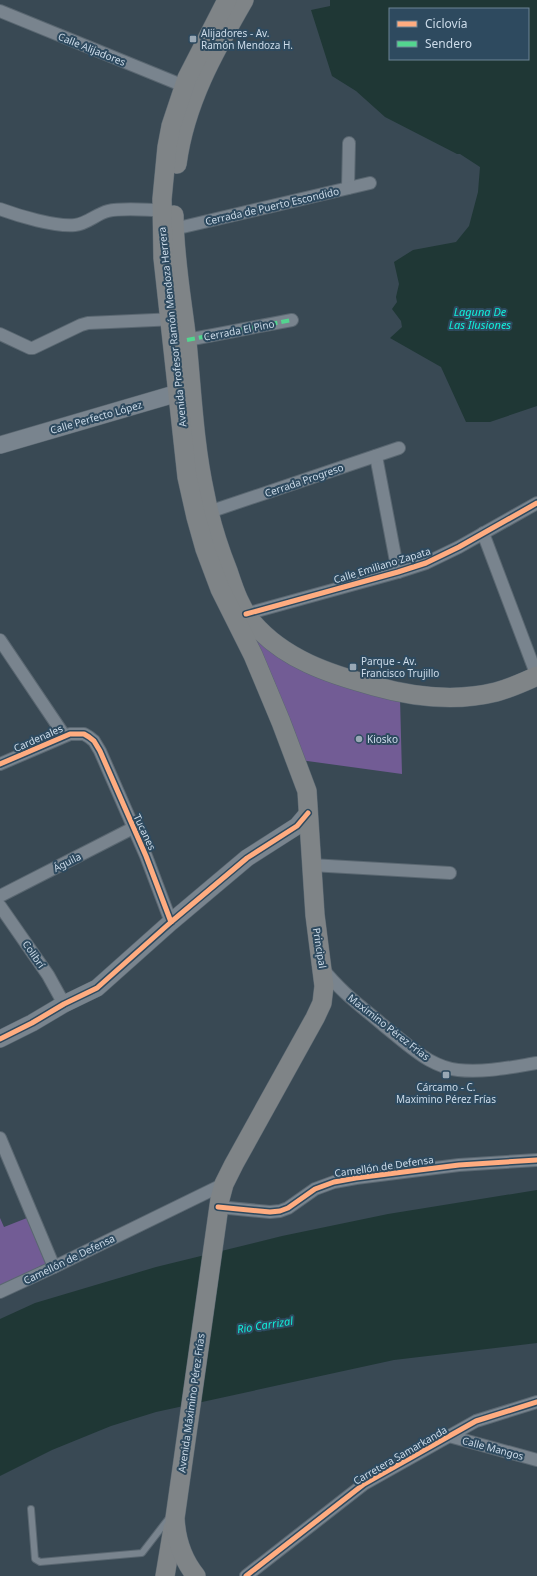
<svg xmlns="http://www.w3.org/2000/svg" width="537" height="1576" font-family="'Noto Sans',sans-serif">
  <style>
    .green { fill: #725c95 }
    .water { fill: #1f3735; fill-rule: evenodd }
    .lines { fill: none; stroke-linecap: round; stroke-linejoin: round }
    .lane-casing { stroke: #5a6771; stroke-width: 8 }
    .street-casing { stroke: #5a6771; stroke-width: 14 }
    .secondary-casing { stroke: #5a6771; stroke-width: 18 }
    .primary-casing { stroke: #5a6771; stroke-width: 20 }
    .lane { stroke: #79848e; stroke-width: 6 }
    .street { stroke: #79848e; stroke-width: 12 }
    .secondary { stroke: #79848e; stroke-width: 17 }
    .primary { stroke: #7f8487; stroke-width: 19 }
    .quiet { stroke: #53d58f; stroke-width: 4; stroke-dasharray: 8 4; stroke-linecap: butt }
    .cycleway-casing { stroke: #2e4a5f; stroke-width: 8 }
    .cycleway { stroke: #ffac80; stroke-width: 5 }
    .poi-dot { fill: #99a8b5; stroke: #2e4a5f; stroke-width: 1.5 }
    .labels { text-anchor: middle; stroke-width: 4; stroke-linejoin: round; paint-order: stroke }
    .poi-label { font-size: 10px; fill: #ccdbe9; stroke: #2e4a5f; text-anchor: start }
    .street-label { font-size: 10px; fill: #ccdbe9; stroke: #2e4a5f }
    .water-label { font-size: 11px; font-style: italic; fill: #11f0db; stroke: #2e4a5f }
  </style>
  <rect width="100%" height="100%" fill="#394954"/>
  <g class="green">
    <path d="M250,631L400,698L402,774L300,760C288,715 273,671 250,631Z"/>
    <path d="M32,1216L50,1267L0,1289V1218L4,1227Z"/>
  </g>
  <g class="water">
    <path d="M330,0H537V406L490,422H466L441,367L390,338L402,327L401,321L392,309L397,302L396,297L399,284L394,262L413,250L456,242L469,226L478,192L480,167L460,154H457L385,117L356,91L332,76L311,10L330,6ZM390,9H528V59H390Z"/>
    <path d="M537,1190V1343L394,1360L156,1412L111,1426L52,1450L0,1476V1319L35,1303L156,1267L282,1236L388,1214Z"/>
  </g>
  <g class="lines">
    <defs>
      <path id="lane" d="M31,1509L35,1559L40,1562L142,1553L169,1518"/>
      <g id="street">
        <path d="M0,11L184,86"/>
        <path d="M348,188L349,143"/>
        <path d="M0,209C19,216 55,227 75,225C87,224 96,214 108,211C121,208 155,210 169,211"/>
        <path d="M174,229L370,183"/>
        <path d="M0,334L30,348H33L81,325L88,323L176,319"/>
        <path d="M187,340L292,320"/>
        <path d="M376,456L398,572"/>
        <path d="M209,512L399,448"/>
        <path d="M483,533L537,676"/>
        <path d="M246,614L398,572L426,563L459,547L537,503"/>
        <path d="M0,640L64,735"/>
        <path d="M0,764L70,734H84L89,737L94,741L100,751L146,856L171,922"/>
        <path d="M311,865L450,873"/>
        <path d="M0,896L133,828"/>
        <path d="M0,906L48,975L64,1004"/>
        <path d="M323,969C340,991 362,1007 383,1025C398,1037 413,1051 429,1060C438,1065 448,1069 458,1070C484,1073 512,1067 537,1063"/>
        <path d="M0,1138L54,1267"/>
        <path d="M218,1207L270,1212L280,1211L288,1208L315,1189L334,1182L356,1178L459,1165L537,1160"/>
        <path d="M0,1292L54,1267L224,1184"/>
        <path d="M449,1436L537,1460"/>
        <path d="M246,1576L364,1484L476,1421L537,1402"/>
      </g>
      <g id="secondary">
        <path d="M0,445L178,393L190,391"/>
        <path d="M0,1039L32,1023L64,1004L97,988L171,922L247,858L297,826L308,813"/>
      </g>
      <g id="primary">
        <path d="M177,164C185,103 214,52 244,0"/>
        <path d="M174,215C174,257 182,299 187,342C192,392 194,444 205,494C210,520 218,546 228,571C234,589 240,608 253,623C284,659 329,674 374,686C413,697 456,702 496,692C511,688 524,682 537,676"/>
        <path d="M165,1576L173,1528"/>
        <path d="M196,1576C183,1560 176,1539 175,1518L220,1199L224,1184L234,1164L315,1018L322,1003L324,986L315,915L307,791L281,722L253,655L220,589L205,549L196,517L187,477L163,258L162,199L167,147L171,126L187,78L227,0"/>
      </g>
    </defs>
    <use href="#lane" class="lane-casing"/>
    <use href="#street" class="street-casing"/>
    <use href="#secondary" class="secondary-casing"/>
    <use href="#primary" class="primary-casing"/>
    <use href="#lane" class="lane"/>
    <use href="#street" class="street"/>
    <use href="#secondary" class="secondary"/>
    <use href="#primary" class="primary"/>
    <path class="quiet" d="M187,340L292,320"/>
    <defs>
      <g id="cycleway">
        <path d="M246,614L398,572L426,563L459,547L537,503"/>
        <path d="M0,764L70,734H84L89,737L94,741L100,751L146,856L171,922"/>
        <path d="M0,1039L32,1023L64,1004L97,988L171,922L247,858L297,826L308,813"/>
        <path d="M218,1207L270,1212L280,1211L288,1208L315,1189L334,1182L356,1178L459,1165L537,1160"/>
        <path d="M246,1576L364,1484L476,1421L537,1402"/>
      </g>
    </defs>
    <use href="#cycleway" class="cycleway-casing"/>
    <use href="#cycleway" class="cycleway"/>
  </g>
  <g class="poi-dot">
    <rect x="189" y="35" width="8" height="8" rx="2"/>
    <rect x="349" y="663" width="8" height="8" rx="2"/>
    <circle cx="359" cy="739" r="4"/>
    <rect x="442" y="1071" width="8" height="8" rx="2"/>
  </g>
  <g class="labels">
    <g class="poi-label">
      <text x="201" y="37">Alijadores - Av.<tspan x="201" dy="12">Ramón Mendoza H.</tspan></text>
      <text x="361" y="665">Parque - Av.<tspan x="361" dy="12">Francisco Trujillo</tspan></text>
      <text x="367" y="743">Kiosko</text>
      <text x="446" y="1091" text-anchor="middle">Cárcamo - C.<tspan x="446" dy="12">Maximino Pérez Frías</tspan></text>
    </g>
    <g class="street-label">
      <text transform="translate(92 49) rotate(22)" y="4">Calle Alijadores</text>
      <text transform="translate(272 206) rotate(-13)" y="4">Cerrada de Puerto Escondido</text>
      <text transform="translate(172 327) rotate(-96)" y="4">Avenida Profesor Ramón Mendoza Herrera</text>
      <text transform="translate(239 330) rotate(-11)" y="4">Cerrada El Pino</text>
      <text transform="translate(96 417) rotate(-16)" y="4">Calle Perfecto López</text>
      <text transform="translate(304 480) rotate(-19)" y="4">Cerrada Progreso</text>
      <text transform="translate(382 565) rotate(-17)" y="4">Calle Emiliano Zapata</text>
      <text transform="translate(38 738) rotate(-24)" y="4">Cardenales</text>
      <text transform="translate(145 832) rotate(65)" y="4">Tucanes</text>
      <text transform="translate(67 862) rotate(-27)" y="4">Águila</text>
      <text transform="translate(320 948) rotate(81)" y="4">Principal</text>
      <text transform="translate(34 954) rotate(55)" y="4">Colibrí</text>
      <text transform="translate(389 1027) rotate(38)" y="4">Maximino Pérez Frías</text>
      <text transform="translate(384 1166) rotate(-8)" y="4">Camellón de Defensa</text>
      <text transform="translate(69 1259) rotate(-26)" y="4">Camellón de Defensa</text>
      <text transform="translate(191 1403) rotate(-82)" y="4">Avenida Máximino Pérez Frías</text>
      <text transform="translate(493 1448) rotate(15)" y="4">Calle Mangos</text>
      <text transform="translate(400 1455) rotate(-30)" y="4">Carretera Samarkanda</text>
    </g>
    <g class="water-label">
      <text x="480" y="316">Laguna De<tspan x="480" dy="13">Las Ilusiones</tspan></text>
      <text transform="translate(265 1325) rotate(-9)" y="4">Rio Carrizal</text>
    </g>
  </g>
  <rect x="389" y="8" width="140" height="52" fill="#2e4a5f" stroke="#6d8496"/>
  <rect x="397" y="21" width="20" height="6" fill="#ffac80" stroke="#6d8496"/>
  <text x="425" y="28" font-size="12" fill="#ccdbe9">Ciclovía</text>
  <rect x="397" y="41" width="20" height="6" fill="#53d58f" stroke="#6d8496"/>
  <text x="425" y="48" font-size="12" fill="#ccdbe9">Sendero</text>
</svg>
